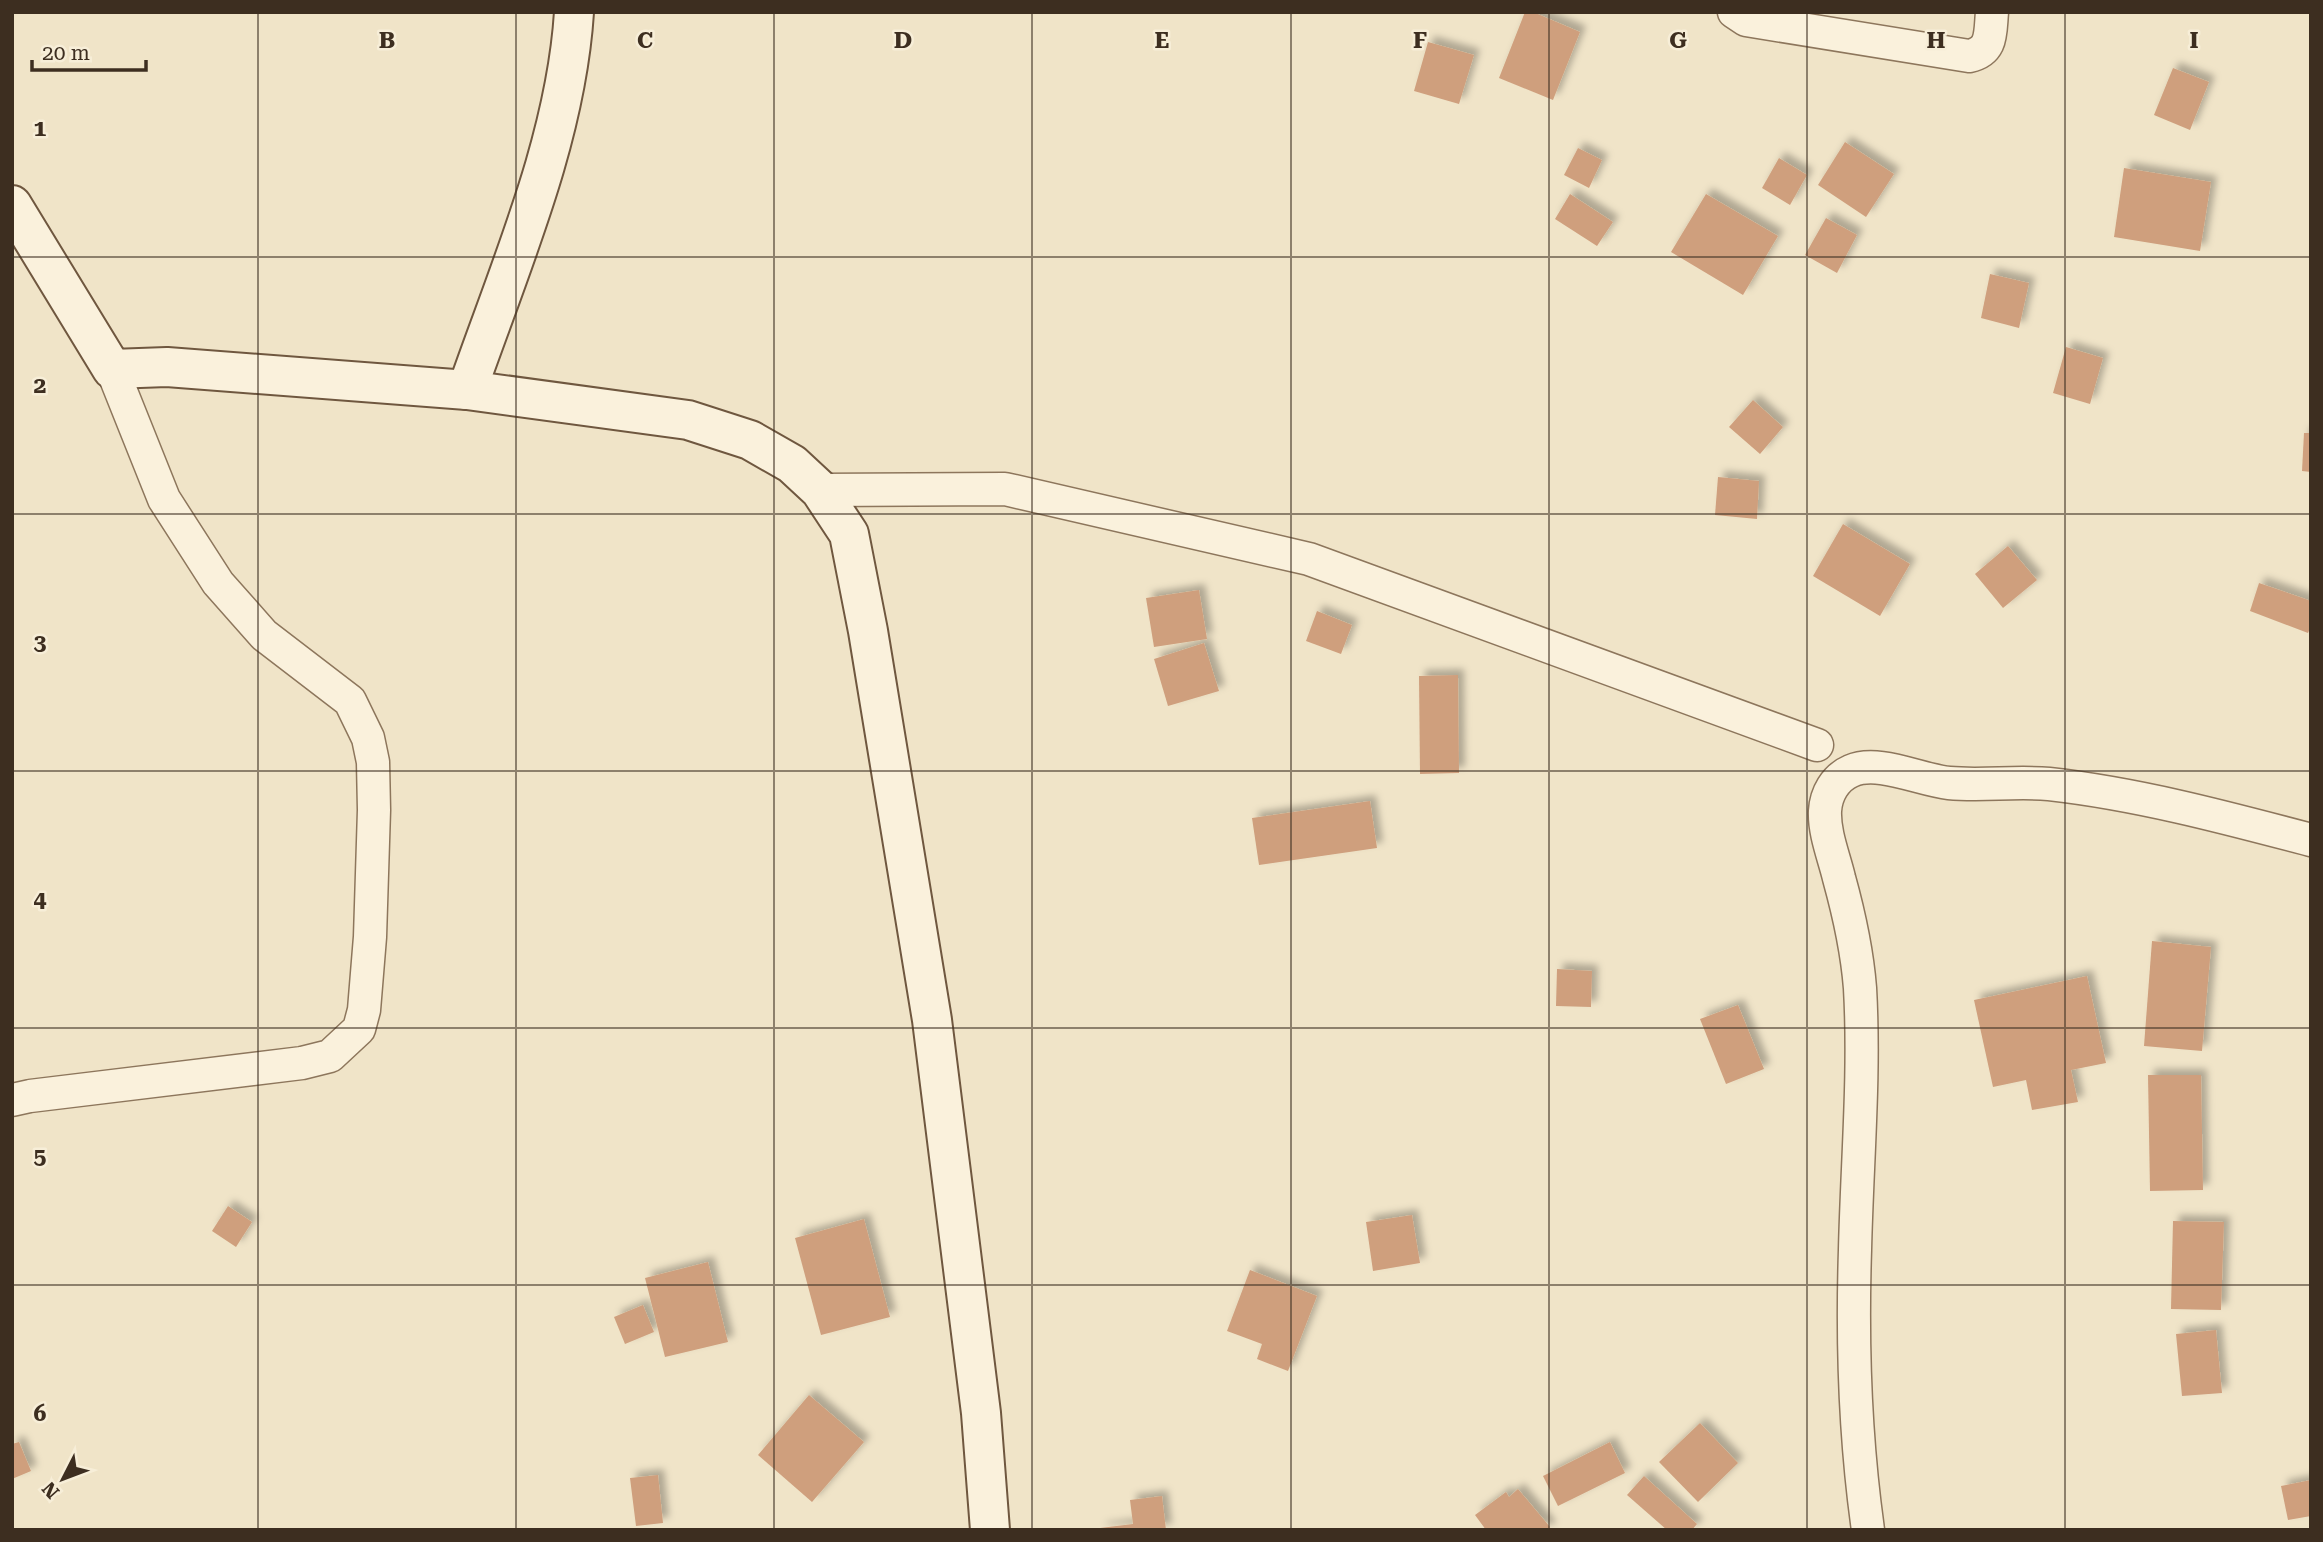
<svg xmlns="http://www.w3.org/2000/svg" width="2323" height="1542" font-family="'Roboto Serif',serif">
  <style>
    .building { fill: #cf9f7d; filter: url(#shadow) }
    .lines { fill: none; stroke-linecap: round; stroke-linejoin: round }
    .street-casing { stroke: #8d765c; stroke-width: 35 }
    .secondary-casing { stroke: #6f573f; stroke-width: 42 }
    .street { stroke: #faf1dc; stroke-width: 32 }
    .secondary { stroke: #faf1dc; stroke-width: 38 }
    .grid { fill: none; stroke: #3d2e20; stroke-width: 2; stroke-opacity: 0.55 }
    .grid-label { font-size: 23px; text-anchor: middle; font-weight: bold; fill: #3d2e20; stroke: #f7eed8; stroke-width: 5; stroke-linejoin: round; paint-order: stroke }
  </style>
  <defs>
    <filter id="shadow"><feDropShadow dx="6" dy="-6" stdDeviation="3.5" flood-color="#0004"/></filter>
  </defs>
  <rect width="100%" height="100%" fill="#f0e4c8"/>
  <g class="building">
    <path d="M1525,12H1533L1580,32L1553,100L1499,78Z"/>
    <path d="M1428,42L1474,55L1459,104L1414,91Z"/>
    <path d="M2173,68L2209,82L2190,130L2154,115Z"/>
    <path d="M1845,142L1894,174L1866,217L1818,185Z"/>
    <path d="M1578,148L1602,160L1589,188L1564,175Z"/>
    <path d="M1779,158L1807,175L1790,205L1762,188Z"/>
    <path d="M2124,168L2211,182L2200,251L2114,237Z"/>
    <path d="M1570,194L1613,222L1597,246L1555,219Z"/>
    <path d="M1706,194L1778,236L1743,295L1671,252Z"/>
    <path d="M1826,218L1857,235L1837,273L1805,255Z"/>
    <path d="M1990,274L2029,283L2019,328L1981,318Z"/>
    <path d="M2066,347L2103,358L2090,404L2053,393Z"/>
    <path d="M1753,400L1783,427L1760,454L1729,427Z"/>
    <path d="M2304,433H2311V472L2302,471Z"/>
    <path d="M1718,477L1759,481L1757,519L1715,515Z"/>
    <path d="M1843,524L1910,564L1880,616L1813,576Z"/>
    <path d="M2008,546L2037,580L2003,608L1975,574Z"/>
    <path d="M2259,583L2311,601V626L2308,633L2250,611Z"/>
    <path d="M1199,590L1207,639L1154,647L1146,598Z"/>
    <path d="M1317,611L1352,625L1341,654L1306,641Z"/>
    <path d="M1204,643L1219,691L1168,706L1154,659Z"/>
    <path d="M1458,675L1459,773L1420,774L1419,676Z"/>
    <path d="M1370,801L1377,848L1259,865L1252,818Z"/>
    <path d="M2152,941L2211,947L2202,1051L2144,1046Z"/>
    <path d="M1557,969L1592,971L1591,1007L1556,1006Z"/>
    <path d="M2087,976L2106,1063L2071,1070L2078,1102L2032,1110L2026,1080L1993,1087L1974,1000Z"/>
    <path d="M1738,1005L1764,1069L1726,1084L1700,1019Z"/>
    <path d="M2148,1075H2201L2203,1190L2150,1191Z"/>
    <path d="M228,1206L252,1222L236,1247L212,1231Z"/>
    <path d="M1412,1215L1420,1263L1373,1271L1366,1222Z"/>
    <path d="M864,1219L890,1317L821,1335L795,1238Z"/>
    <path d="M2173,1221L2224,1222L2221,1310L2171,1309Z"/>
    <path d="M708,1262L728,1342L665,1357L645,1278Z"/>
    <path d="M1250,1270L1317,1296L1288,1371L1257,1359L1262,1344L1227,1331Z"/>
    <path d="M643,1305L654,1332L625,1344L614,1317Z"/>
    <path d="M2216,1330L2222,1393L2182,1396L2176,1334Z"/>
    <path d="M809,1395L864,1442L812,1502L758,1455Z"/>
    <path d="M1700,1423L1738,1463L1698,1502L1659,1462Z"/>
    <path d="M19,1442L31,1471L12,1479V1444Z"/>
    <path d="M1610,1442L1625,1473L1558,1506L1543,1476Z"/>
    <path d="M658,1475L663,1523L636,1526L630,1478Z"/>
    <path d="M1644,1476L1697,1524L1692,1530H1667L1627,1495Z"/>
    <path d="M2311,1480V1516L2288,1520L2281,1486Z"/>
    <path d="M1518,1489L1550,1527L1548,1530H1486L1475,1515L1506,1492L1509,1497Z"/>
    <path d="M1162,1496L1166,1530H1100V1528L1133,1524L1130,1500Z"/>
  </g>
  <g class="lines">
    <defs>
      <g id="street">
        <path d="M1734,12L1746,20L1969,56C1993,51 1990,33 1992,12"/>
        <path d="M820,490L1005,489L1309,559L1817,745"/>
        <path d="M12,1100L30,1096L302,1063L330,1056L359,1029L364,1010L370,937L374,810L373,762L368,738L350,701L264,635L218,583L164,499L112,369"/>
        <path d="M1868,1530C1855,1438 1852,1342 1855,1250C1857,1163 1865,1075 1860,988C1857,950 1849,914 1839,878C1834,857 1824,833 1825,811C1826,794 1835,778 1851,771C1878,759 1920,780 1949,783C1982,786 2016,781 2049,784C2138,794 2224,817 2311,840"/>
      </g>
      <g id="secondary">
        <path d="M12,205L112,369L167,367L467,390L688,420L750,440L792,464L820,490L849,534L868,631L932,1020L981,1413L990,1530"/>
        <path d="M467,390C509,269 566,140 574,12"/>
      </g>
    </defs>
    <use href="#street" class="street-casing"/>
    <use href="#secondary" class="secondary-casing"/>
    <use href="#street" class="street"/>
    <use href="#secondary" class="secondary"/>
  </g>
  <path class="grid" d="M258,12V1530M516,12V1530M774,12V1530M1032,12V1530M1291,12V1530M1549,12V1530M1807,12V1530M2065,12V1530M12,257H2311M12,514H2311M12,771H2311M12,1028H2311M12,1285H2311"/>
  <g class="grid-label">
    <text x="387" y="48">B</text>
    <text x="645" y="48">C</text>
    <text x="903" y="48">D</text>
    <text x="1162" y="48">E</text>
    <text x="1420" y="48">F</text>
    <text x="1678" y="48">G</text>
    <text x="1936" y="48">H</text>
    <text x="2194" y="48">I</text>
    <text x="40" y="136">1</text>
    <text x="40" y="393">2</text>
    <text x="40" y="650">3</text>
    <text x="40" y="907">4</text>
    <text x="40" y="1164">5</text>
    <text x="40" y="1421">6</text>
  </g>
  <rect width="2323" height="1542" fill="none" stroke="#3d2e20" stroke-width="28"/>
  <g transform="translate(63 1479) rotate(228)" stroke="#f7eed8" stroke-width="5" paint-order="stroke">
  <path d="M0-5L12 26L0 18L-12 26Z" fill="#3d2e20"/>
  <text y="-10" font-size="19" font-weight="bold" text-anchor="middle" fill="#3d2e20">N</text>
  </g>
  <path d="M32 60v10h114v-10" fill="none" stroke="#3d2e20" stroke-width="3.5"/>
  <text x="42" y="60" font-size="21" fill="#3d2e20" stroke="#f7eed8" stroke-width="5" paint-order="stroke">20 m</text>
</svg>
